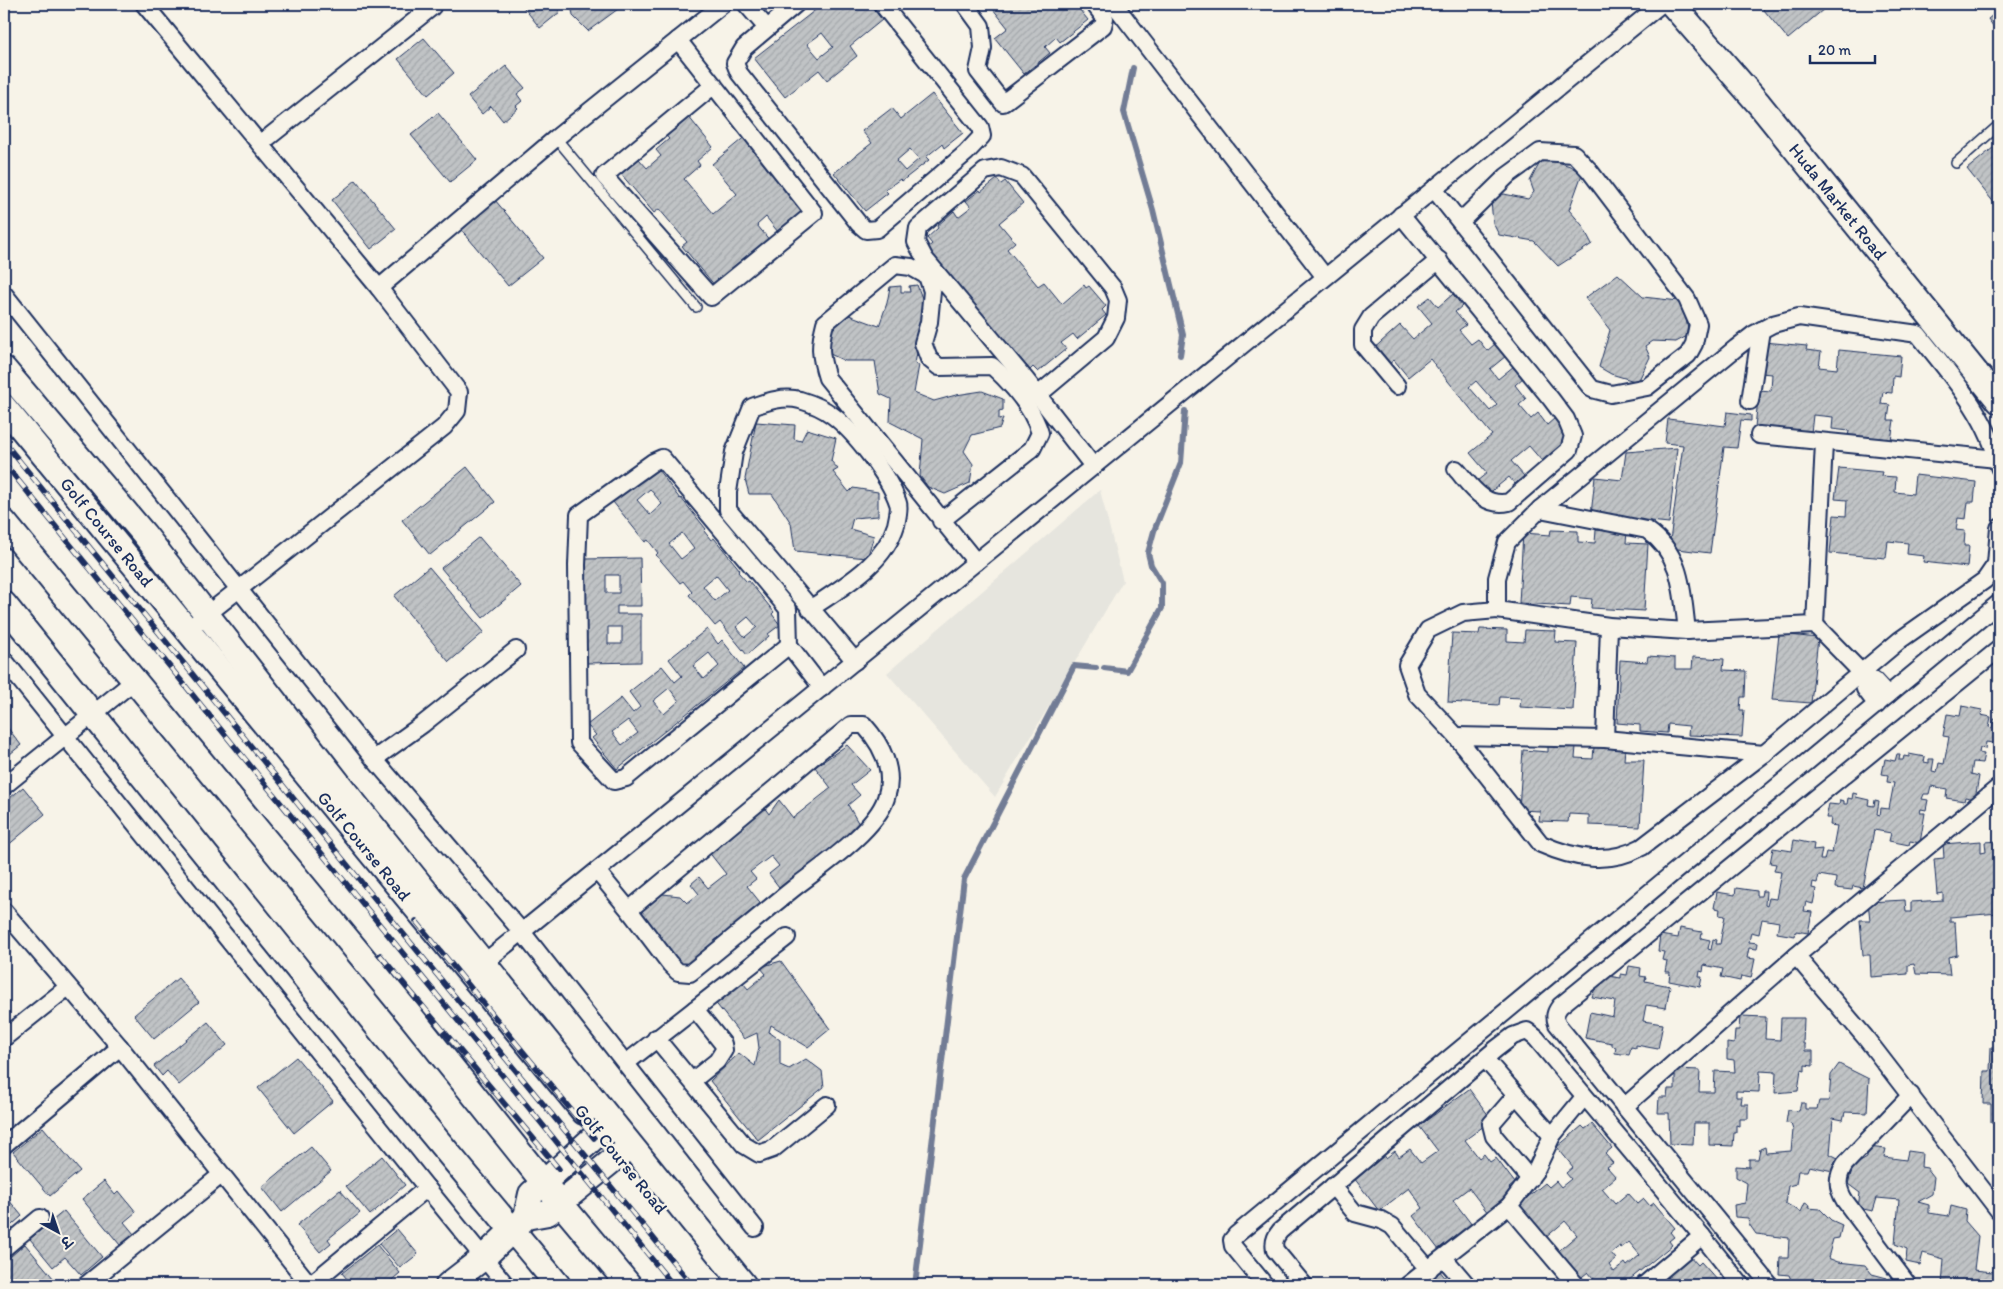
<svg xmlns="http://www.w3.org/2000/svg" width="2003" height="1289" font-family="Itim,'Playpen Sans Deva',sans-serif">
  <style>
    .built { fill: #e6e5de }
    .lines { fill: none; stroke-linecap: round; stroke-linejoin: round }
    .stream { stroke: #727c95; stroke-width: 6 }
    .building { fill: url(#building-hatch); stroke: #1b2f5e; fill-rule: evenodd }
    .lane-casing { stroke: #1b2f5e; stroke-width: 12 }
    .street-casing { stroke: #1b2f5e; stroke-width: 20 }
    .secondary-casing { stroke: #1b2f5e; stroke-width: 28 }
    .lane { stroke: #f7f3e8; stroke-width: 9 }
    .street { stroke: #f7f3e8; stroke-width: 16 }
    .secondary { stroke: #f7f3e8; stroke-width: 24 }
    .rail-casing { stroke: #1b2f5e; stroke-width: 5.5 }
    .rail { stroke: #f7f3e8; stroke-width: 4; stroke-dasharray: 11; stroke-linecap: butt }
    .labels { text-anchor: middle; stroke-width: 5; stroke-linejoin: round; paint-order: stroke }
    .street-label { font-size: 18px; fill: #1b2f5e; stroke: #f7f3e8 }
  </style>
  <defs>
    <pattern id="building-hatch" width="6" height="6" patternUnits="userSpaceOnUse" patternTransform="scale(1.25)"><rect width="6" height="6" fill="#c0c3c5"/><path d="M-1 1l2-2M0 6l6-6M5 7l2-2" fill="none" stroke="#a4a8ac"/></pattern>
  </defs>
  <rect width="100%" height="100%" fill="#f7f3e8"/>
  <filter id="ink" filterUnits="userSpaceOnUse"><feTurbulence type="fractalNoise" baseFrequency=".02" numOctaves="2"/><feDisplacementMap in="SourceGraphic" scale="10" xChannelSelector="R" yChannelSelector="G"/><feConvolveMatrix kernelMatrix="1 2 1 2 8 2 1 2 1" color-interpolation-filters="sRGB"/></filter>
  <g filter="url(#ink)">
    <path class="built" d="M1100,490L1123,581L995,797L887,673Z"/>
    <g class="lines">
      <g class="stream">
        <path d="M1133,68L1124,112L1153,210L1183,335L1180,355"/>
        <path d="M1104,668L1127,671L1162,608V583L1151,565L1148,553L1154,531L1181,463L1185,411"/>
        <path d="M915,1285L964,879L1074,666L1096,668"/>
      </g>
    </g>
    <g class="building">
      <path d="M521,4H553L560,12L540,28Z"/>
      <path d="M571,4H614L618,9L588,31L573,16Z"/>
      <path d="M823,4H870L882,20L850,46L857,56L827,80L819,70L785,97L754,58ZM822,33L833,47L819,58L807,44Z"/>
      <path d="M989,4H1075L1088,20L1060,42L1056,37L1045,47L1050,53L1024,74L995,38L1008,28Z"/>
      <path d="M1759,4H1830L1788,39Z"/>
      <path d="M1999,10V34L1988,19Z"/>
      <path d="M424,38L454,73L428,95L398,59Z"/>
      <path d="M506,66L525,88L517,94L522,101L516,106L518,108L503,121L491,106L482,114L468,97Z"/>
      <path d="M932,94L963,133L944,148L942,144L926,157L929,160L902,181L900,179L885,190L888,193L865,211L834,173L872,143L862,131L892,108L901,119ZM910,149L919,159L905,171L896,161Z"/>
      <path d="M684,111L713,147L697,161L700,165L684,179L713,214L737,194L712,164L747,135L765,157L761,161L788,194L793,190L812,212L782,237L766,217L757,225L771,242L716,287L682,246L687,242L659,209L654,213L621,174L639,159L647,168L661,156L656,150L669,139L661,130Z"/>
      <path d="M438,113L477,160L450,182L411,135Z"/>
      <path d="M1999,143V209L1967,169Z"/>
      <path d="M1543,157L1570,166L1582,174L1569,210L1582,225L1592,244L1558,266L1534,241L1499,235L1493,223L1491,201L1504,194L1528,199L1534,192L1530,181Z"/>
      <path d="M997,179L1001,184L1005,181L1023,203L999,223L1015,242L1007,249L1038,286L1044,282L1062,304L1084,285L1086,288L1089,286L1106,306L1102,310L1106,315L1077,339L1073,334L1061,343L1066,349L1038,372L1033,367L1030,370L1011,348L1009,350L925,250L932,244L927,238L938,228L937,226L954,211L958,217L971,207L966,201L980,190L981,192Z"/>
      <path d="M356,180L396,229L371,249L332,200Z"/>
      <path d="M495,200L543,258L508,286L460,228Z"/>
      <path d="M1618,274L1643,297L1679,301L1685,313L1689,335L1676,342L1652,341L1645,346L1650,357L1638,382L1611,374L1599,367L1610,330L1585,298Z"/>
      <path d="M917,285L925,306L915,364L919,365L914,393L934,401L956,395L982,391L1003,399V410L999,411V419L1003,418L1000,428L972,435L964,451L973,464L970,483L945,494L928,487L920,476L923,439L890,422L891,399L880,394L875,361H845L830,354L829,331L849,315L879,326L887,303L890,287L901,286V292H910L909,286Z"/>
      <path d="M1453,294L1462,306L1455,312L1466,325L1459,330L1471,344L1478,339L1487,351L1496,343L1506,356L1490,369L1498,379L1514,366L1524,377L1515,385L1526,399L1519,405L1531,419L1538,413L1547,425L1555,418L1571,437L1542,461L1529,446L1511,461L1524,476L1515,484L1509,477L1488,494L1477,481L1487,473L1470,453L1492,435L1430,359L1408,377L1394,360L1384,368L1371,351L1400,325L1413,339L1432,323L1418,306L1430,297L1438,307ZM1476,381L1497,405L1490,411L1469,387Z"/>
      <path d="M1764,342L1807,346L1806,350L1821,352L1819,367L1837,369L1839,350L1901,356L1899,377L1893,376L1892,393L1883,392L1881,404L1890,405L1888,420H1894L1891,441L1848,437L1849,431L1832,429L1833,417L1813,415L1811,433L1755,427L1759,390L1771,391L1772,374L1760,373Z"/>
      <path d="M1727,412L1751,415V421L1741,420L1737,448L1724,447L1710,553L1669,548L1683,445L1665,443L1668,419L1725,426Z"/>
      <path d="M756,422L795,425L794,439L801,441L807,429L836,438L831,461L838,469L833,472L849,492L853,488L878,492V516L853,518L850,529L874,536L867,558L795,551L791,523L772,494H749L745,479Z"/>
      <path d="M1677,448L1669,523L1591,515L1595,477L1622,480L1626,452Z"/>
      <path d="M467,467L495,502L430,555L402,520Z"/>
      <path d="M656,467L680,499L681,498L706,529L704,531L711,540L714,538L740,570L738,572L747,582L749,581L774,612L772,614L780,625L768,634L769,636L747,655L720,622L715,626L689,595L692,592L683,581L680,583L656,555L658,553L648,540L645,542L613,502ZM650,489L662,504L650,515L637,500ZM682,533L694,549L681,559L669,544ZM716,575L728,590L715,601L703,586ZM748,617L757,627L745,637L736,627Z"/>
      <path d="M1839,468L1882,472L1881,476L1896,477L1895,492L1913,494L1915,475L1976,482L1974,502H1968L1966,519L1958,518L1956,530L1965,531L1964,546H1969L1967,567L1923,562L1924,556L1907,554L1908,543L1888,541L1886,558L1830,553L1834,515L1846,516L1847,500L1835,499Z"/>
      <path d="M1551,530L1578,531V542L1595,543L1596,530L1627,532L1626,543L1648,544L1644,611L1591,608L1592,599L1571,597L1570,606L1519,603L1523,533L1550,535Z"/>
      <path d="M479,537L521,586L483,618L441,568Z"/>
      <path d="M640,558L641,606H617V614H641V662L586,663L584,559ZM606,575H619V593H606ZM608,627H622V644H608Z"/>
      <path d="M429,567L484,632L449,662L394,596Z"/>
      <path d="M707,629L718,644L722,640L744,668L617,769L592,738L596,735L587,725L621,698L633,713L640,707L629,692L662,666L675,682L682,676L669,659ZM709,653L719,666L704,679L693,666ZM669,688L679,701L664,714L653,701ZM628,720L638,733L622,745L612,732Z"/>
      <path d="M1480,629L1507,630V641L1524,642L1525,630L1556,631L1555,642L1577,643L1573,710L1520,707L1521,698L1500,697L1499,705L1448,702L1452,633L1479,634Z"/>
      <path d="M1779,634L1818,638L1811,703L1772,700Z"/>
      <path d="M1648,656L1675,658V669H1692L1693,657L1724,659L1723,670L1746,671L1745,697H1741L1740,710H1744L1742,737L1688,735L1689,726L1668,724L1667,733L1640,731V725L1617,723L1620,660L1647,662Z"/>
      <path d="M1999,667V683L1995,682Z"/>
      <path d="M1962,706L1982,710L1981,715L1991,717L1989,727L1992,728L1994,719L1999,720V744L1986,742L1985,749L1980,748L1979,753L1984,754L1982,763L1973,762L1971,774L1979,776L1975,799L1965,797L1964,801L1946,798L1947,789L1931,786L1929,794H1924L1922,799L1928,800L1926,810L1921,809L1920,813H1925L1920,843L1910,841L1909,845L1889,841L1891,833L1874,830L1863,888L1853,886L1852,890L1835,888L1836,878L1819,875L1817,883L1813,882L1812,888L1816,889L1813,904L1806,902L1804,911L1812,912L1808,933L1796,931L1795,936L1777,933L1779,922L1762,919L1759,934L1751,932L1749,942L1758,943L1757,949L1749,948L1747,958L1755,959L1751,978L1741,976L1740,981L1721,977L1723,969L1704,965L1703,972L1700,971L1699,977H1702L1700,987L1669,981L1670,972H1665L1667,961L1662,960L1664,952L1658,951L1660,935L1678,938L1680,928L1702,932L1701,938L1710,940L1708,949L1711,950L1713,939L1717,940L1716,944H1720L1725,916L1719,915L1720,909L1714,908L1717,892L1735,895L1736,888L1757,891V896H1761L1762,891H1766L1765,905L1767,906L1769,898L1776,899L1781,872L1774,871L1776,864L1770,863L1773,848L1792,851L1794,840L1814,844L1813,850L1822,849L1820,860H1824L1826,852L1832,853L1837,826L1830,825L1831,818H1826L1829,804L1839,805L1840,800L1844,801V804H1847L1848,798L1852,799L1853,793L1857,794L1856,797L1869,800L1868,805L1874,806L1875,800L1879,801L1877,814L1880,815L1881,808L1889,809L1894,783L1887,782L1888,775L1882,774L1885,759L1895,761L1897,754H1900L1899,760H1903L1904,756L1909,757V754L1925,757L1924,762L1929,763V759H1934L1932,771L1937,772L1939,763L1944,764L1949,737L1943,736L1947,714L1960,716Z"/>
      <path d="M4,723L21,745L4,759Z"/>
      <path d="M847,745L870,770L851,785L860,795L848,805L860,826L782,891L769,874L779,866L771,856L750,872L756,879L747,886L763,906L683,970L637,912L663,894L680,896L687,903L699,894L691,884L699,877L708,888L726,874L708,851L764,807L769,814L779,800L793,818L831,788L815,767Z"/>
      <path d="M1548,746L1576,747L1575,758L1593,759L1594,747L1625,749L1624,760H1644L1640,827L1589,825V815L1569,814L1568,822L1539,821L1540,811L1519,810L1523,750L1548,752Z"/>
      <path d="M23,787L45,814L6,847L4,845V803Z"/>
      <path d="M1981,841V853L1986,852L1985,842L1999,841V913L1950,917V922H1955L1957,955L1948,957L1950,975L1916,974L1914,964L1908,965V974L1871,977L1870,955H1863L1860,920H1870L1868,902L1905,900L1906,912H1911V902L1943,900V893L1937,894L1934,859L1944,858L1943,844Z"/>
      <path d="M781,961L830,1029L808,1047L771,1025L769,1032L780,1040V1065L789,1069L806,1059L822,1071L824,1087L758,1140L710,1081L739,1053L755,1066L759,1048L757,1033L744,1039L714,1001L740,979L748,989L766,974L760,967Z"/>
      <path d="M1629,966L1641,968L1640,976L1646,977L1645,981L1670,986L1666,1008L1646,1005L1643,1021L1663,1024L1658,1049L1636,1045V1048L1631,1047L1629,1055L1615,1053L1616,1047L1612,1046V1043L1585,1038L1590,1012L1613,1017L1615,1001L1592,997L1598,980L1608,976L1621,978V974L1627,975Z"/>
      <path d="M178,978L199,1002L154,1039L134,1015Z"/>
      <path d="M1740,1016L1766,1017L1765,1039L1780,1040L1781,1018H1804L1803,1044H1805V1051H1813V1066L1805,1065V1071L1801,1070L1798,1091L1775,1093L1776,1072L1760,1071L1759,1092L1736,1091V1097H1742L1741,1104H1748V1119H1739V1126L1736,1125V1133H1734L1733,1146L1709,1145V1123H1694L1693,1145L1670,1144L1669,1113H1658L1659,1097H1667L1668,1089H1675V1069L1700,1070L1699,1092H1714L1715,1071L1735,1072L1734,1060L1727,1059V1043L1734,1044L1735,1030H1739Z"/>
      <path d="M208,1022L227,1045L179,1085L167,1071L162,1076L154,1066Z"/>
      <path d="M1991,1047H1999V1123H1991V1104H1983L1984,1071H1990Z"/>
      <path d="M296,1057L333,1101L294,1133L258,1088Z"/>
      <path d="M1839,1064L1869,1079L1867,1113L1845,1112L1843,1120L1833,1118L1830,1154L1838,1158L1833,1171L1809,1166L1807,1171H1798L1796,1184L1788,1186L1785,1203L1801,1212L1805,1203L1809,1205L1808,1208L1820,1209L1831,1220L1842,1225L1839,1238L1833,1239L1828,1258L1838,1262L1865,1265L1872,1274L1887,1278L1886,1285H1799V1280H1791L1789,1275L1779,1274L1780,1258H1788L1789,1238L1756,1234L1749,1224L1748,1218L1735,1217L1734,1205L1745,1203L1747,1183L1736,1177V1166L1749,1167V1159H1758L1760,1149L1765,1147L1766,1153L1791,1151L1793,1130L1791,1124L1786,1123L1788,1110L1799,1111L1801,1103H1805V1109H1817L1819,1101H1829L1831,1075Z"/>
      <path d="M1469,1089L1492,1120L1465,1140L1479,1158L1484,1154L1490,1162L1496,1158L1515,1183L1509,1188L1513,1193L1488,1213L1469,1188L1453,1200L1472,1225L1439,1250L1413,1216L1423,1208L1409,1188L1379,1211L1351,1174L1381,1151L1386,1158L1395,1151L1399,1157L1410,1149L1421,1163L1438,1151L1419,1126Z"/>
      <path d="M1592,1124L1612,1148L1605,1154L1613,1163L1607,1167L1616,1177L1602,1189L1615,1204L1628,1193L1638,1204L1644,1199L1650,1206L1654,1203L1675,1228L1670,1232L1674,1237L1669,1241L1672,1245L1623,1285H1599L1588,1272L1577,1281L1555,1254L1577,1235L1565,1221L1544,1239L1517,1206L1545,1183L1549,1187L1556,1181L1561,1187L1571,1179L1566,1173L1573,1167L1557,1147L1582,1126L1585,1129ZM1629,1242L1640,1255L1627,1266L1625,1263L1614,1272L1609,1265L1616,1259L1611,1253L1620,1246L1621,1248Z"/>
      <path d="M43,1127L80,1171L50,1196L13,1152Z"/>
      <path d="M311,1147L331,1171L282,1212L262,1187Z"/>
      <path d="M1868,1147L1886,1149L1884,1157L1906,1160L1908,1151L1922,1153L1921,1167L1927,1168L1934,1177L1932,1194L1918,1202L1929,1205V1213L1949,1216L1951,1206L1966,1210L1965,1221L1978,1236L1974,1270L1993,1272L1995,1265L1999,1266V1285H1942L1944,1259L1923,1253L1920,1265L1906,1262L1907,1249L1895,1244L1899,1200L1877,1198L1873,1211L1858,1208L1860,1193L1848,1184L1853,1166L1867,1158Z"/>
      <path d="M382,1156L405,1185L370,1215L346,1186Z"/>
      <path d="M104,1181L115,1195L119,1191L136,1212L124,1222L134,1234L120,1245L82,1199Z"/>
      <path d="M340,1190L360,1213L328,1239L331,1243L320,1252L297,1225Z"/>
      <path d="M4,1194L22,1216L4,1232Z"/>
      <path d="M64,1211L102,1257L81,1275L65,1257L53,1267L30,1239Z"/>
      <path d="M397,1229L418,1254L400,1268L379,1244Z"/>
      <path d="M25,1244L59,1285H4V1262Z"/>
      <path d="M377,1245L400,1273L386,1285H352L342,1273Z"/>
      <path d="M1688,1254L1698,1265L1701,1262L1720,1283L1717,1285H1668L1661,1278Z"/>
      <path d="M1439,1270L1451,1285H1420Z"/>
    </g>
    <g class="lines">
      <defs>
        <g id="lane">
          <path d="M556,138L696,307"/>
          <path d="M1956,163L1999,125"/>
        </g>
        <g id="street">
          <path d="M144,4L379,288L459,392L457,411L444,427L186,631"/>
          <path d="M746,4L767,28"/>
          <path d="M796,4L744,48L735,63L739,73L859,224L866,230L877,229L966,153L982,136L980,127L882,4"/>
          <path d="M965,4L981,26L983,48L978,71L1003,103L1103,26L1105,18L1094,4"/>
          <path d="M1114,4L1325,277"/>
          <path d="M678,40L814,213L711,297L604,176L714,85"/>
          <path d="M260,144L432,7"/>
          <path d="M1434,189L1592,389L1611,394L1647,387L1688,355L1694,344L1698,324L1687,299L1589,170L1574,154L1540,152L1507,176L1460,222"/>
          <path d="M1401,215L1551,399L1566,419L1573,436L1569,450L1509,502C1484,508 1471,486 1456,469"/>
          <path d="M379,288L556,138L723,4"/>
          <path d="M4,294L374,759L522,932L755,1228"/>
          <path d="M1397,386L1363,345V330L1371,317L1439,260"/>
          <path d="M1038,395L1106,338L1116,318L1118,300L1113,288L1022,176L1001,168L985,171L918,228L916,242L925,259L1026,380L1093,466"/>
          <path d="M1750,401L1761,330"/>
          <path d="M1759,435L1997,459"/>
          <path d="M1999,467C1989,417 1949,373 1918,334L1799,317L1773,324L1754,334L1736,348L1540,509L1507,542L1497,578V610L1463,613L1428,630L1407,665L1417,694L1456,736L1541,844C1575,859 1608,865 1642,847L1764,754L1900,640L1985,580L1996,564L1999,528"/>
          <path d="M1540,509L1647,530C1683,555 1682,592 1687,631"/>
          <path d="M941,521L1032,449L1040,433C1032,406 1012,384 992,366L939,367L929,359L923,343L929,322L932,291L927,276L911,267L895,265L825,323C819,346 820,356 827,378L976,562"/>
          <path d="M810,609C842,587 884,565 896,525C897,520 900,508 898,503C889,476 854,431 832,415C824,409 810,403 800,400C784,396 768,401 752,407L734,452L728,492V510L855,661"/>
          <path d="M1497,610L1609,626L1687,631L1815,625L1861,672L1875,681L1888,695"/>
          <path d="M1815,625L1824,443"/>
          <path d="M789,645L626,778L614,781L579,743L577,565L579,515L653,462L662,458L788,609L789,645L822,688"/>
          <path d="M4,660L427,1188L506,1285"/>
          <path d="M1861,672L1865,689L1877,705"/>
          <path d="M1456,736L1605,739L1764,754"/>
          <path d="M1605,739L1609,626"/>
          <path d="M374,759L423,724L516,650"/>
          <path d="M4,786L134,681"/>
          <path d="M597,871L629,910L851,725H864C882,745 895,771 886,798C876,830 821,867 794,888C759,916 725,945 690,973L678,972L670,964L629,910"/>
          <path d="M4,911L120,1047L310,1285"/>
          <path d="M1796,956L1865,1037L1999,1211"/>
          <path d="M475,970L1661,4"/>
          <path d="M4,1038L68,987"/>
          <path d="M656,1038L744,1145L759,1154L773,1149L827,1105"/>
          <path d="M1485,1059L1552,1136"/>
          <path d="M626,1063L787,937"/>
          <path d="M692,1081L717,1061L724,1050L723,1044L695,1009"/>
          <path d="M1516,1095L1491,1124L1494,1136L1530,1179"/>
          <path d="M1624,1107L1796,956L1999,787"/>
          <path d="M4,1145L120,1047"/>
          <path d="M1333,1186L1355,1213L1381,1220L1392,1226L1429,1270"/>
          <path d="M1509,1206L1576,1285"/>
          <path d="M4,1248L40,1218"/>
          <path d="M1444,1258L1467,1285"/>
          <path d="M86,1285L221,1175"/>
          <path d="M310,1285L427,1188"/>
          <path d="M1265,1285L1233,1246L1232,1240L1236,1235L1999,603"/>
          <path d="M1304,1285L1275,1250C1273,1242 1275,1237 1280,1231L1496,1049L1513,1036L1527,1031L1536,1038L1702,1236L1741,1285"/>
          <path d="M1408,1285L1509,1206L1536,1170L1552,1136L1584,1097"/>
          <path d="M1644,1285L1702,1236"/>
          <path d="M1770,1285L1557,1024C1554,1016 1555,1013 1560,1006L1999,649"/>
          <path d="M1908,1285L1845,1201C1837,1188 1836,1178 1845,1164L1911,1095"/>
        </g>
        <g id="secondary">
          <path id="s1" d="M1672,4L1759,104L1999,401"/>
          <path d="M4,369L144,534L346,793L744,1285"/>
          <path id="s2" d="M4,407C197,642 389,878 584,1112"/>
          <path d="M4,522L413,1019L552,1193L629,1285"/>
          <path d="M4,604L379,1070L558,1285"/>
          <path d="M526,1217L531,1194L600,1132"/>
          <path d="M448,1285L483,1258L526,1217L548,1213L619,1155"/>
        </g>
      </defs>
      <use href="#lane" class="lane-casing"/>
      <use href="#street" class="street-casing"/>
      <use href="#secondary" class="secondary-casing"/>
      <use href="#lane" class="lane"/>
      <use href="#street" class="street"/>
      <use href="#secondary" class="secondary"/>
      <defs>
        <g id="rail">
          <path d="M4,442L406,937L692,1285"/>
          <path d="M4,463L673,1285"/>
          <path d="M416,921L594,1138"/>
          <path d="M380,955L559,1169"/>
        </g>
      </defs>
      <use href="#rail" class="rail-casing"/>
      <use href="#rail" class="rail"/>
    </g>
  </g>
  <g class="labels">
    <g class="street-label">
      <text dy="6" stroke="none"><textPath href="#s1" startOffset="258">Huda Market Road</textPath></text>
      <text dy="6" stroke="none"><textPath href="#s2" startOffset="162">Golf Course Road</textPath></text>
      <text dy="6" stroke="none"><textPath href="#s2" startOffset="568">Golf Course Road</textPath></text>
      <text transform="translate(621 1159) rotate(51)" y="6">Golf Course Road</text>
    </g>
  </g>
  <rect width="2003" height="1289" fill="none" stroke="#f7f3e8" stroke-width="20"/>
  <rect x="10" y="10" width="1983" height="1269" fill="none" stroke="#1b2f5e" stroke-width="2" filter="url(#ink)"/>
  <g transform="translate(58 1232) rotate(140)" stroke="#f7f3e8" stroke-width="4" paint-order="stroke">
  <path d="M0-4L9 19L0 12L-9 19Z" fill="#1b2f5e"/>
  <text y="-8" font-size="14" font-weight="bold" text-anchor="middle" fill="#1b2f5e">उ</text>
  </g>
  <path d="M1810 55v8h65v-8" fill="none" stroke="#1b2f5e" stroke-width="2.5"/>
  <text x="1818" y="55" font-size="15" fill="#1b2f5e" stroke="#f7f3e8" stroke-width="4" paint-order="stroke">20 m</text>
</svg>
